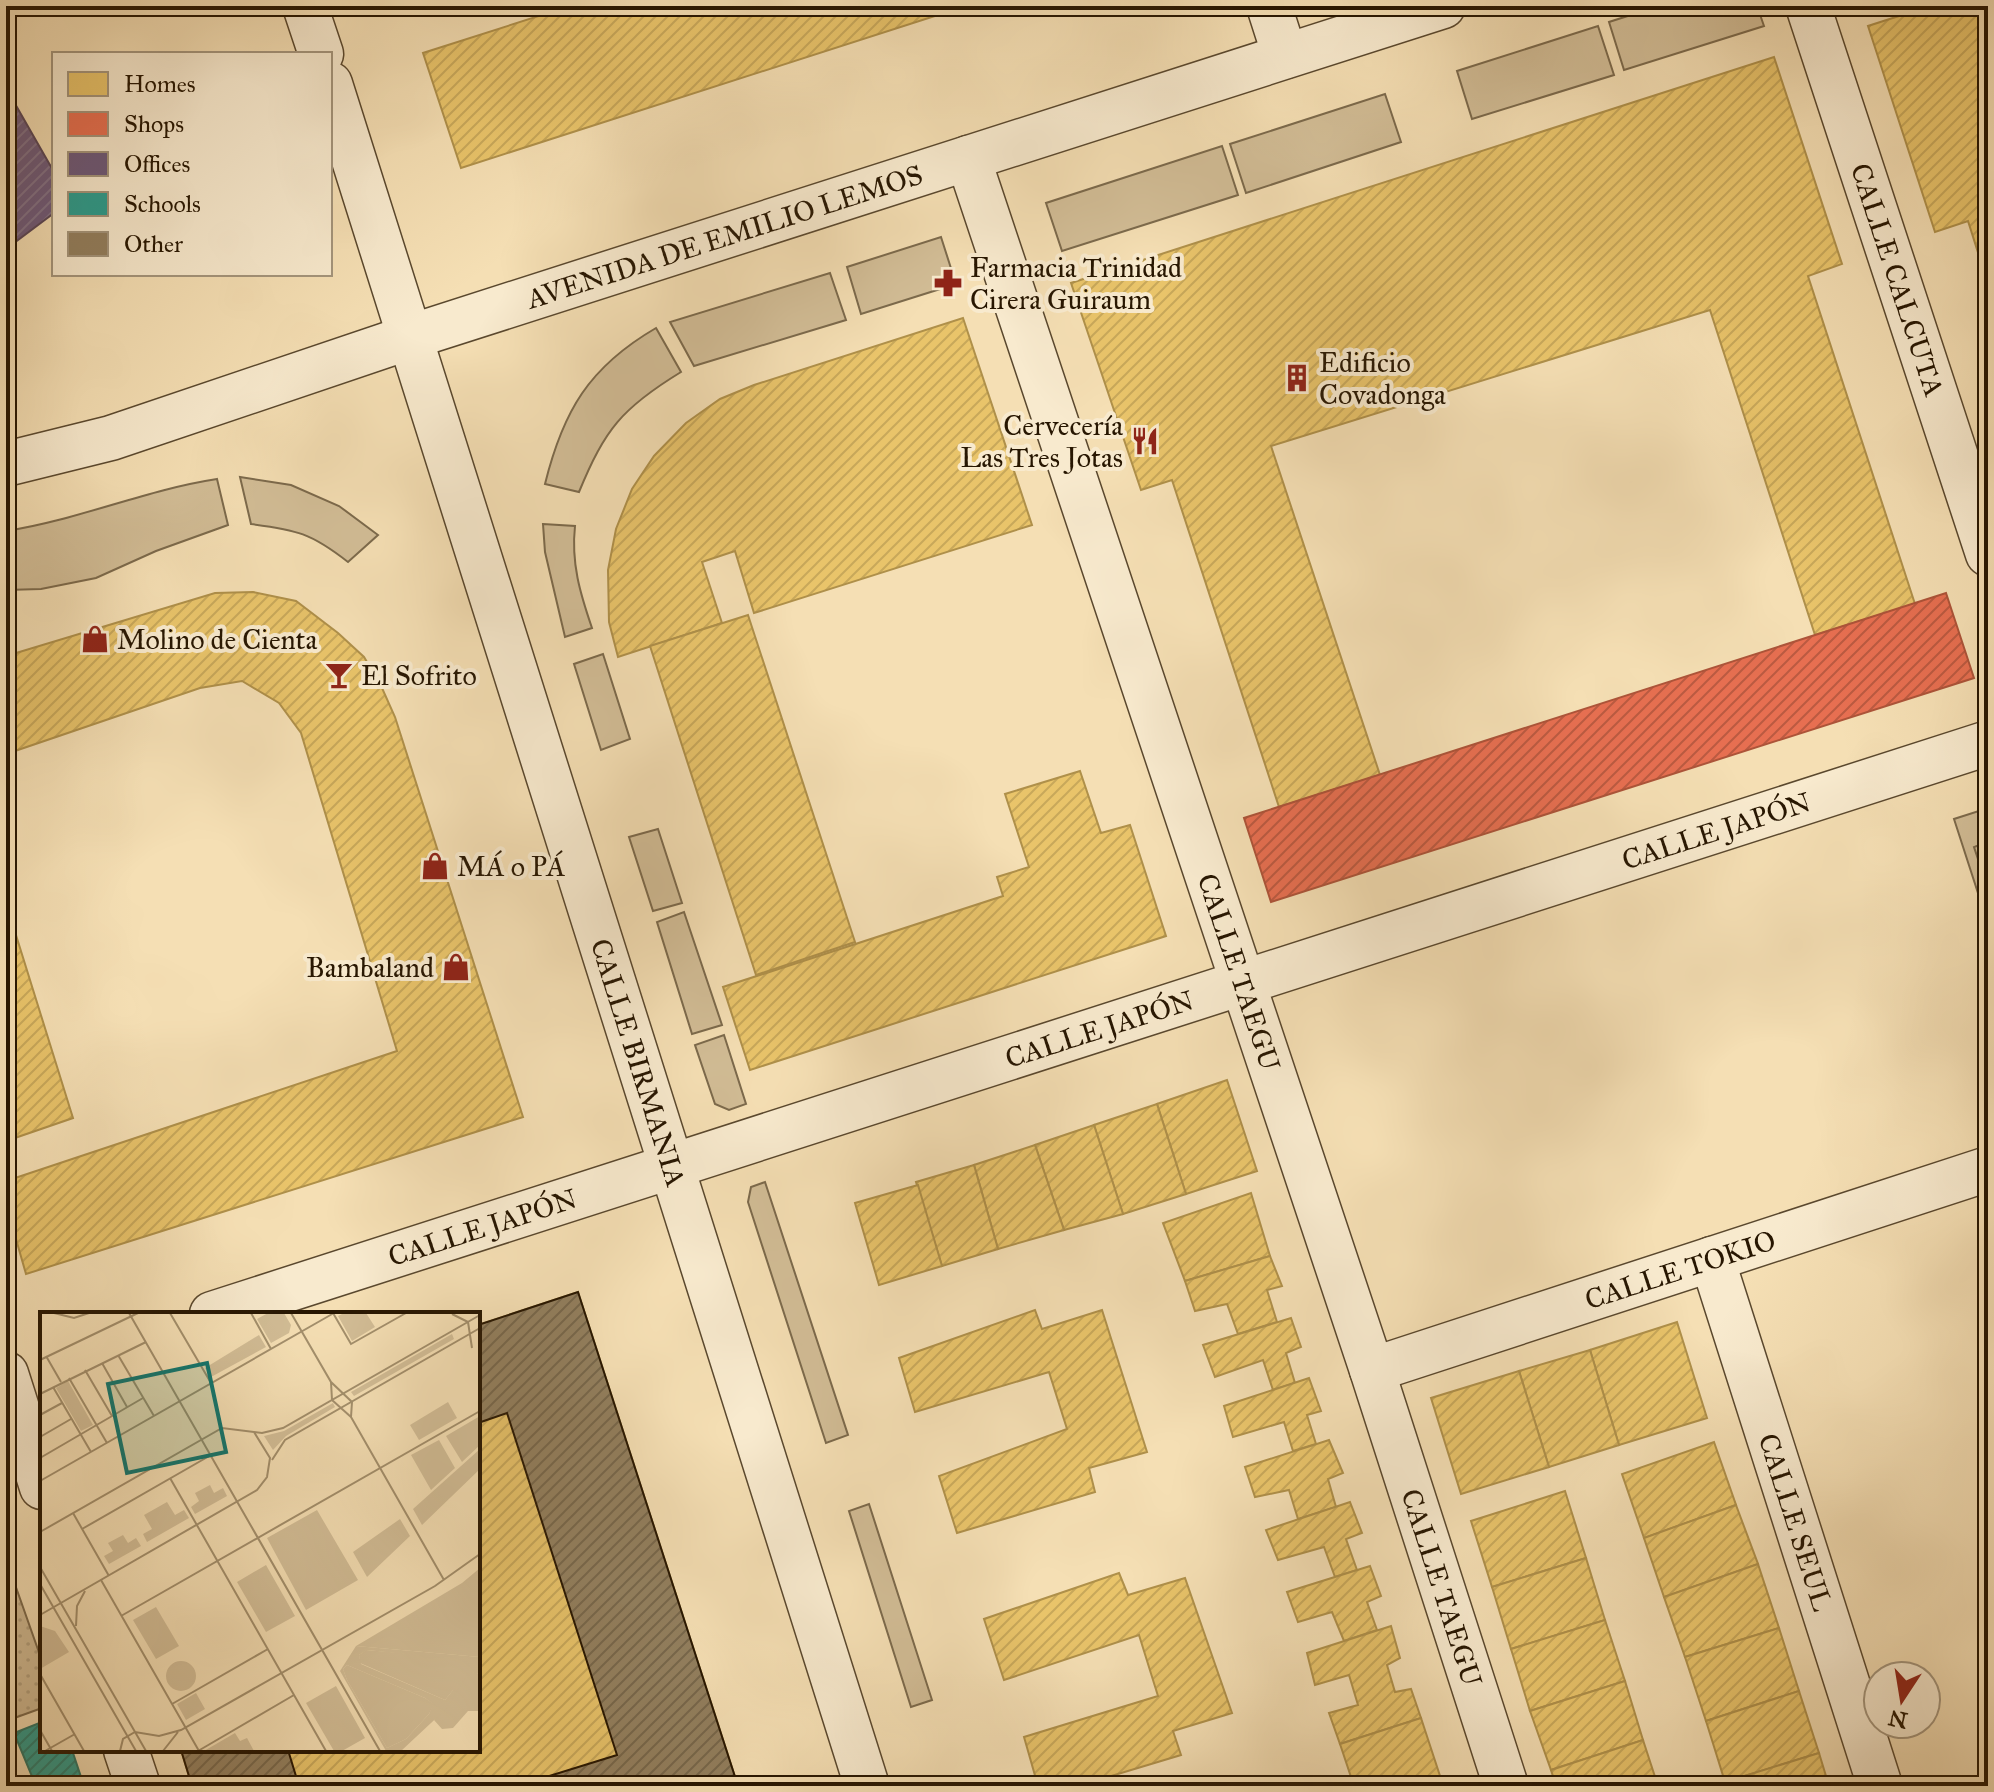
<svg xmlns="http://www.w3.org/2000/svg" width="1994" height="1792" font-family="'IM FELL Great Primer',serif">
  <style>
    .grass { fill: #d2bd96; stroke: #7c6a4c; stroke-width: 2 }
    .park { fill: url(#park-dots); stroke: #7c6a4c; stroke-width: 2 }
    .homes { fill: url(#homes-hatch); stroke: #af904a; stroke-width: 2 }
    .shops { fill: url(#shops-hatch); stroke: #ad5439; stroke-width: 2 }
    .offices { fill: url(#offices-hatch); stroke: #584556; stroke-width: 2 }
    .schools { fill: url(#schools-hatch); stroke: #297464; stroke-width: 2 }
    .building { fill: url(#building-hatch); stroke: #271601; stroke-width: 2 }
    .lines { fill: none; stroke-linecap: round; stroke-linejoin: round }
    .minor-casing { stroke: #5a482e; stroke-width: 47 }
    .minor { stroke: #f8eace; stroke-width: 44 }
    .labels { text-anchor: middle; stroke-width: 8; stroke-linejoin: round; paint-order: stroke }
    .street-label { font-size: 28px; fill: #271601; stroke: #f8eace }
    .poi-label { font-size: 28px; fill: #271601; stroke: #f8eace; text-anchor: start }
    .inset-road { fill: none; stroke: #a38f6c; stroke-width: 2 }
    .view { fill: #0f766e; fill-opacity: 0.15; stroke: #0f766e; stroke-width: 4 }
    .inset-edge { fill: none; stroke: #271601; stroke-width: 4 }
  </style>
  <defs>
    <pattern id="park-dots" width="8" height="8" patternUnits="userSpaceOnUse" patternTransform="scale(2)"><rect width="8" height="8" fill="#d2bd96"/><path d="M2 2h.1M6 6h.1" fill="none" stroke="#b4a280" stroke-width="1.8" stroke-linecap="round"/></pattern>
    <pattern id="homes-hatch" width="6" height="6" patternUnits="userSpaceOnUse" patternTransform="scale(2)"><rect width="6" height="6" fill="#e9c46a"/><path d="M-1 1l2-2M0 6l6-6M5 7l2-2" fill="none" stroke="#c8a85a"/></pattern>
    <pattern id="shops-hatch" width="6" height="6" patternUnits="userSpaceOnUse" patternTransform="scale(2)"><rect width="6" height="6" fill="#e76f51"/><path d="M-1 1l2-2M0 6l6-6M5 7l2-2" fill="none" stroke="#bb5a41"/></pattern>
    <pattern id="offices-hatch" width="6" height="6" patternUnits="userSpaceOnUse" patternTransform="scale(2)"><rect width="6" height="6" fill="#6d597a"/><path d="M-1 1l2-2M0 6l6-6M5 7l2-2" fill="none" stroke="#817188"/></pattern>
    <pattern id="schools-hatch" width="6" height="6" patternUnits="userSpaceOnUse" patternTransform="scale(2)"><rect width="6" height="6" fill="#2a9d8f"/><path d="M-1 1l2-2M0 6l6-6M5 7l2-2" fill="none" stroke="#247f72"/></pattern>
    <pattern id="building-hatch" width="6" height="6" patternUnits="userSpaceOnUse" patternTransform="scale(2)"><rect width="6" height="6" fill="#927f5e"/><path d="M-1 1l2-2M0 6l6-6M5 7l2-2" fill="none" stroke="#77674b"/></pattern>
  </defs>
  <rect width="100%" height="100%" fill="#f5dfb4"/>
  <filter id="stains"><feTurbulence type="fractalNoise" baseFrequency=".0025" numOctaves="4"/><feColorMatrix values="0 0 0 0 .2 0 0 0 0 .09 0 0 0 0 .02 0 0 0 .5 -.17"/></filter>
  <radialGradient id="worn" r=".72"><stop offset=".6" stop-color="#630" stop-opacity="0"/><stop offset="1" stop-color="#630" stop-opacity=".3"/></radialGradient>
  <g class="grass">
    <path d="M1659,6H1757L1764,26L1624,70L1609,22Z"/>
    <path d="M1598,26L1614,75L1472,119L1457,71Z"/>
    <path d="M1385,94L1401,142L1246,193L1230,144Z"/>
    <path d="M1222,146L1238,195L1062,251L1046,203Z"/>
    <path d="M941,237L956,284L861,314L847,267Z"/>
    <path d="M830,273L846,320L694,366L670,322Z"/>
    <path d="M656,328L681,372C622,408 605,429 579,492L545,484C563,411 589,367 656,328Z"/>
    <path d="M240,477L291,485L339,506L378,535L348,562C311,533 297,530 251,524Z"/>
    <path d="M217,479L228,525L156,551L96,578L41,589L6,590V531C78,520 145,490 217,479Z"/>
    <path d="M543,524L575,526C571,563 580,593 592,628L565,637L545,552Z"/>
    <path d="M603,654L630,739L601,750L574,664Z"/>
    <path d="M1988,808V842L1975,847L1988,889V924L1954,819Z"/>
    <path d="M658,829L682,903L653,911L629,837Z"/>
    <path d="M684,912L722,1025L692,1034L657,922Z"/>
    <path d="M724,1035L746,1104L729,1110L715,1104L695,1045Z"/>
    <path d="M765,1182L848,1435L826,1443L748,1202L751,1187Z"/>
    <path d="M869,1504L932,1700L911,1707L849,1511Z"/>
  </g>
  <g class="park">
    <path d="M1988,842V889L1974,847Z"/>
    <path d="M6,1559L42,1661V1708L6,1721Z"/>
  </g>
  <g class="homes">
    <path d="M570,6H966L461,168L423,53Z"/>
    <path d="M1930,6H1988V284L1968,221L1935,232L1868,26Z"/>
    <path d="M1774,57L1842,264L1808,276L1915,604L1815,635L1710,310L1271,446L1380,775L1279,807L1172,480L1141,490L1071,283Z"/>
    <path d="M963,318L1032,525L754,613L735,551L702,562L722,623L618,657L609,622L608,570L616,529L632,489L654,456L686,423L720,399L754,385Z"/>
    <path d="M253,592L296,601L338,633L364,657L382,688L395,717L523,1117L26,1274L6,1204V1181L397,1051L301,733L279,703L242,681L200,688L6,754V656L215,593Z"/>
    <path d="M748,615L855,942L756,975L650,646Z"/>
    <path d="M1080,771L1101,833L1130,825L1166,936L750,1070L723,987L1003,896L997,877L1029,867L1005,794Z"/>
    <path d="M6,903L73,1118L6,1141Z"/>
    <path d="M1227,1080L1257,1171L1186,1194L1157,1104Z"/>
    <path d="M1157,1104L1186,1194L1123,1214L1094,1125Z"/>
    <path d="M1094,1125L1123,1214L1064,1230L1035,1145Z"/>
    <path d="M1035,1145L1064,1230L998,1249L974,1165Z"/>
    <path d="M974,1165L998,1249L942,1266L916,1182Z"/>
    <path d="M918,1185L942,1266L879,1285L855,1203Z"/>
    <path d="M1251,1193L1270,1256L1185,1281L1163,1223Z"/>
    <path d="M1270,1256L1282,1286L1267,1290L1277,1322L1238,1334L1227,1304L1195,1311L1185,1281Z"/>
    <path d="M578,1292L738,1786H192L181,1750H478V1325Z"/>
    <path d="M1035,1310L1042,1329L1102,1310L1147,1452L1089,1468L1095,1492L957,1533L939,1476L1067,1429L1049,1372L915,1412L899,1358Z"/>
    <path d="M1291,1318L1301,1347L1286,1353L1295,1383L1273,1390L1263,1360L1215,1377L1203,1345Z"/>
    <path d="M1677,1322L1707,1418L1619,1445L1590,1350Z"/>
    <path d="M1590,1350L1619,1445L1549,1467L1519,1371Z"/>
    <path d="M1519,1371L1549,1467L1461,1494L1431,1398Z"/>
    <path d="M1309,1378L1321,1411L1307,1415L1316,1444L1293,1451L1284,1422L1233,1437L1224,1406Z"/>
    <path d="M1329,1440L1343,1473L1328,1479L1336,1507L1298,1519L1289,1490L1255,1497L1245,1467Z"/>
    <path d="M1714,1442L1736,1505L1644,1538L1622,1474Z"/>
    <path d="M1565,1491L1586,1558L1492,1587L1471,1521Z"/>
    <path d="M1350,1502L1362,1533L1346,1539L1357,1570L1335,1577L1324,1547L1278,1560L1266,1530Z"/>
    <path d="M1736,1505L1758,1564L1664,1597L1644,1538Z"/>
    <path d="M1586,1558L1605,1620L1511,1649L1492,1587Z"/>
    <path d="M1758,1564L1779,1628L1685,1657L1664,1597Z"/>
    <path d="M1370,1566L1381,1596L1367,1602L1377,1630L1344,1641L1332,1612L1298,1622L1287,1592Z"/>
    <path d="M1119,1573L1128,1595L1185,1578L1232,1713L1173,1731L1181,1755L1078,1786H1038L1024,1737L1158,1696L1139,1635L1004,1680L984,1619Z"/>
    <path d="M1605,1620L1625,1681L1530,1711L1511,1649Z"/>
    <path d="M1391,1626L1400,1658L1387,1665L1395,1692L1411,1689L1421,1718L1340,1744L1329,1713L1358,1705L1349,1675L1315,1685L1307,1653Z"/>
    <path d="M1779,1628L1799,1691L1706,1721L1685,1657Z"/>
    <path d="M1625,1681L1643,1740L1551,1770L1530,1711Z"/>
    <path d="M1799,1691L1819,1753L1725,1782L1706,1721Z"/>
    <path d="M1421,1718L1442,1782L1429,1786H1354L1340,1744Z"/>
    <path d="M1643,1740L1658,1786H1556L1551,1770Z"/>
    <path d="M1819,1753L1829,1786H1726L1725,1782Z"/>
  </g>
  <path class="shops" d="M1946,593L1974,678L1271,902L1244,818Z"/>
  <path class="offices" d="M6,88L54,172V213L6,249Z"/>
  <path class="schools" d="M42,1722V1750H72L84,1786H36L14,1733Z"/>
  <g class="building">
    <path d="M578,1292L738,1786H517L617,1755L507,1413L478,1423V1325Z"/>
    <path d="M181,1750H288L299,1786H192Z"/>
  </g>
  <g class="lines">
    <defs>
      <g id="minor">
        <path d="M305,6L321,54"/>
        <path d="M1269,6L1285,56"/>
        <path id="s1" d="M1808,6L1988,554"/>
        <path id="s2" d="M330,84L867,1786"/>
        <path id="s3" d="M968,158L1372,1370L1506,1786"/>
        <path id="s4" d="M6,464L111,438L410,337L1443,6"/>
        <path id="s5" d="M1712,1259L1880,1786"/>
        <path id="s6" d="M212,1314L1988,743"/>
        <path id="s7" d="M1372,1370L1988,1169"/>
        <path d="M6,1374L42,1487"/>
        <path d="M126,1750L138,1786"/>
      </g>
    </defs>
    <use href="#minor" class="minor-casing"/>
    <use href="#minor" class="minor"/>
  </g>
  <defs>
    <symbol id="pharmacy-bare" viewBox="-9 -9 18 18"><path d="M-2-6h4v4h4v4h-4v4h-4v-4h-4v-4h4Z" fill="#8f2418" stroke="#f8eace" stroke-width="2.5" paint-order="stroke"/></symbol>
    <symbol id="building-bare" viewBox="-9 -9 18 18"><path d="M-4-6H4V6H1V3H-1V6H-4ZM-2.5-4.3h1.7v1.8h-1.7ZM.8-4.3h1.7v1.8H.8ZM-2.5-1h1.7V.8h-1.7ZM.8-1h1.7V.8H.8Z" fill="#8f2418" stroke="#f8eace" stroke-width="2.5" paint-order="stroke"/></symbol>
    <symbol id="restaurant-bare" viewBox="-9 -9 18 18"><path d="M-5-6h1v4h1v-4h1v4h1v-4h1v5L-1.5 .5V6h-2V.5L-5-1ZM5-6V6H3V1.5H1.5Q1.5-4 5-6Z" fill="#8f2418" stroke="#f8eace" stroke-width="2.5" paint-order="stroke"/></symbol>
    <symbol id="shop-bare" viewBox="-9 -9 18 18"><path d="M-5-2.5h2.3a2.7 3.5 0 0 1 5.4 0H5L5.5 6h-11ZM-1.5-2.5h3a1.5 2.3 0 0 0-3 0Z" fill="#8f2418" stroke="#f8eace" stroke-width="2.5" paint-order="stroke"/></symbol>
    <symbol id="bar-bare" viewBox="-9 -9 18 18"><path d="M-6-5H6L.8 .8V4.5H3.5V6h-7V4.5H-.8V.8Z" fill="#8f2418" stroke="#f8eace" stroke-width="2.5" paint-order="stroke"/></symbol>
  </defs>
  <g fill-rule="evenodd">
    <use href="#pharmacy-bare" x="928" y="263" width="40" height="40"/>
    <use href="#building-bare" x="1277" y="358" width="40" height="40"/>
    <use href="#restaurant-bare" x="1125" y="421" width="40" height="40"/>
    <use href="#shop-bare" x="75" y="619" width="40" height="40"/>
    <use href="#bar-bare" x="319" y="655" width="40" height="40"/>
    <use href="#shop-bare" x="415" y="846" width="40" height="40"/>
    <use href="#shop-bare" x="436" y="947" width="40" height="40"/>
  </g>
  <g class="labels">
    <g class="street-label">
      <text dy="10" stroke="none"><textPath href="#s4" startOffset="754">AVENIDA DE EMILIO LEMOS</textPath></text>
      <text dy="10" stroke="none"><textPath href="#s1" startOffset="288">CALLE CALCUTA</textPath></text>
      <text dy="10" stroke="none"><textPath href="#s6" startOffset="1580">CALLE JAPÓN</textPath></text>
      <text dy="10" stroke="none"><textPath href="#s3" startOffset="858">CALLE TAEGU</textPath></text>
      <text dy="10" stroke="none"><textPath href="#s6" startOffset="932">CALLE JAPÓN</textPath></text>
      <text dy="10" stroke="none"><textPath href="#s2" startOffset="1026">CALLE BIRMANIA</textPath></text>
      <text dy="10" stroke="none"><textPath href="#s6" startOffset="284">CALLE JAPÓN</textPath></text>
      <text dy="10" stroke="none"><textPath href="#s7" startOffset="324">CALLE TOKIO</textPath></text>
      <text dy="10" stroke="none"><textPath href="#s5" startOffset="276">CALLE SEUL</textPath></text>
      <text dy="10" stroke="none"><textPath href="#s3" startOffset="1506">CALLE TAEGU</textPath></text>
    </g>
    <g class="poi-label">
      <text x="970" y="277">Farmacia Trinidad<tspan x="970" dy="32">Cirera Guiraum</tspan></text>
      <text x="1319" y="372">Edificio<tspan x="1319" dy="32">Covadonga</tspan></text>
      <text x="1123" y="435" text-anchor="end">Cervecería<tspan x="1123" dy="32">Las Tres Jotas</tspan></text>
      <text x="117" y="649">Molino de Cienta</text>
      <text x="361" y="685">El Sofrito</text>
      <text x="457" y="876">MÁ o PÁ</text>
      <text x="434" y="977" text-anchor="end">Bambaland</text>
    </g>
  </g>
  <g transform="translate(40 1312)">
    <rect width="440" height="440" fill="#f5dfb4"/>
    <path d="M228,1H244L251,13L249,21L231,31L217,7ZM412,22L414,27L314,84L311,80ZM28,69L53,113L41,119L16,76ZM293,91L295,95L246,124L233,138L224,124L244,119ZM440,104V133L422,150L406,124ZM399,128L415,156L391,178L371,143ZM277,198L318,268L266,298L227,226ZM226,253L255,304L226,320L197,270ZM440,256V345L316,334L422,271ZM0,314L15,319L29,340L0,357ZM296,374L325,426L302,439H294L266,391ZM156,381L165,397L146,408L137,392Z" fill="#d2bd96"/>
    <path d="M326,338L384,343L414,377L405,388L320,351L319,343ZM307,353L385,386L394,392L389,402L366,427L347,436L307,368L303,357ZM429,359L440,362V399H428L413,416L402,417L394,408Z" fill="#d2bd96"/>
    <path d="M304,1H326L335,15L312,29L298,4ZM219,23L226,35L171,65L165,56ZM408,90L417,106L379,128L370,113ZM440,137V157L382,213L373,197ZM170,173L174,181L183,176L187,184L155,202L151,195L159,189L155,181ZM127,190L135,203L144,198L149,206L107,230L103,222L112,217L104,203ZM360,207L370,224L327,265L313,240ZM83,223L88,231L96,226L101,234L69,252L64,244L73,239L68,231ZM116,295L139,334L116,347L93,308ZM316,334L440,345V362L429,360L406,397L361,439H346L300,359ZM327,338L384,344L413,378L405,388L321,352L319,343ZM307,353L385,386L393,392L389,402L366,427L347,436L307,368L303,357ZM126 364a15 15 0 1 1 30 0a15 15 0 1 1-30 0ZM195,421L200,429L207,426L214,439H164Z" fill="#d2bd96" fill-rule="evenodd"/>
    <path class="inset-road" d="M14,1L34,6L49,1M89,1L340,439M130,1L171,71M211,1L231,37M251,1L291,70L312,90L311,105M293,1L311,32L366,1M412,2L428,10L432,36M78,43L114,104M6,44L21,70M0,48L98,1M62,51L87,95M45,58L72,104M29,66L67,131M291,70L292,88L311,105M13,75L51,140M0,82L106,30M0,103L22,91M311,105L404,268M0,125L31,107M0,146L103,86M232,148L245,128L440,16M130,166L286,439M0,169L294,1M33,201L69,264M42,217L171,143M0,220L182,116L222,121L243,116L440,3M0,255L106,439M61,268L159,439M0,272L96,439M0,303L217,178L227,165L230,146L214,120M81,304L440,99M36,314L37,294L45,279M0,362L44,439M132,392L228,337M0,418L12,439M5,439L35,422M80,439L83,427L95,420L119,424L141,418L395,274L440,242M123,439L138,420M158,439L254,383"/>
    <path class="view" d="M167,51L186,140L87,161L68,72Z"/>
    <rect width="440" height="440" class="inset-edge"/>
  </g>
  <rect width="1994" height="1792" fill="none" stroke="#f5dfb4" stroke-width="32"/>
  <rect x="8" y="8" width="1978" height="1776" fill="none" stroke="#271601" stroke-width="4"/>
  <rect x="16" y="16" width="1962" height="1760" fill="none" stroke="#271601" stroke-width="2"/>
  <rect x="52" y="52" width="280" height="224" fill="#f8eace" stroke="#a4957c" stroke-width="2"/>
  <rect x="68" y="72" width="40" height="24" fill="#e9c46a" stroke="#a4957c" stroke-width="2"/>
  <text x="124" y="92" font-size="24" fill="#271601">Homes</text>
  <rect x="68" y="112" width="40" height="24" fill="#e76f51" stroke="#a4957c" stroke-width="2"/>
  <text x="124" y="132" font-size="24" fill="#271601">Shops</text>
  <rect x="68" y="152" width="40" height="24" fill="#6d597a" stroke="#a4957c" stroke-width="2"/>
  <text x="124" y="172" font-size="24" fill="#271601">Offices</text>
  <rect x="68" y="192" width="40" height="24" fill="#2a9d8f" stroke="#a4957c" stroke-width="2"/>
  <text x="124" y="212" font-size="24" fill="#271601">Schools</text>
  <rect x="68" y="232" width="40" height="24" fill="#927f5e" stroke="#a4957c" stroke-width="2"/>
  <text x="124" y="252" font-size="24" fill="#271601">Other</text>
  <g transform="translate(1902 1700) rotate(192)"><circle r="38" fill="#f8eace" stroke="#a4957c" stroke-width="2"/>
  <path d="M0-6L14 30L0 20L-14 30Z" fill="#8f2418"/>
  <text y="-12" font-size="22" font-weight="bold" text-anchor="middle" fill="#271601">N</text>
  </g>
  <rect width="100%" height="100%" filter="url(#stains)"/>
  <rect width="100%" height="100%" fill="url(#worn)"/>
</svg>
